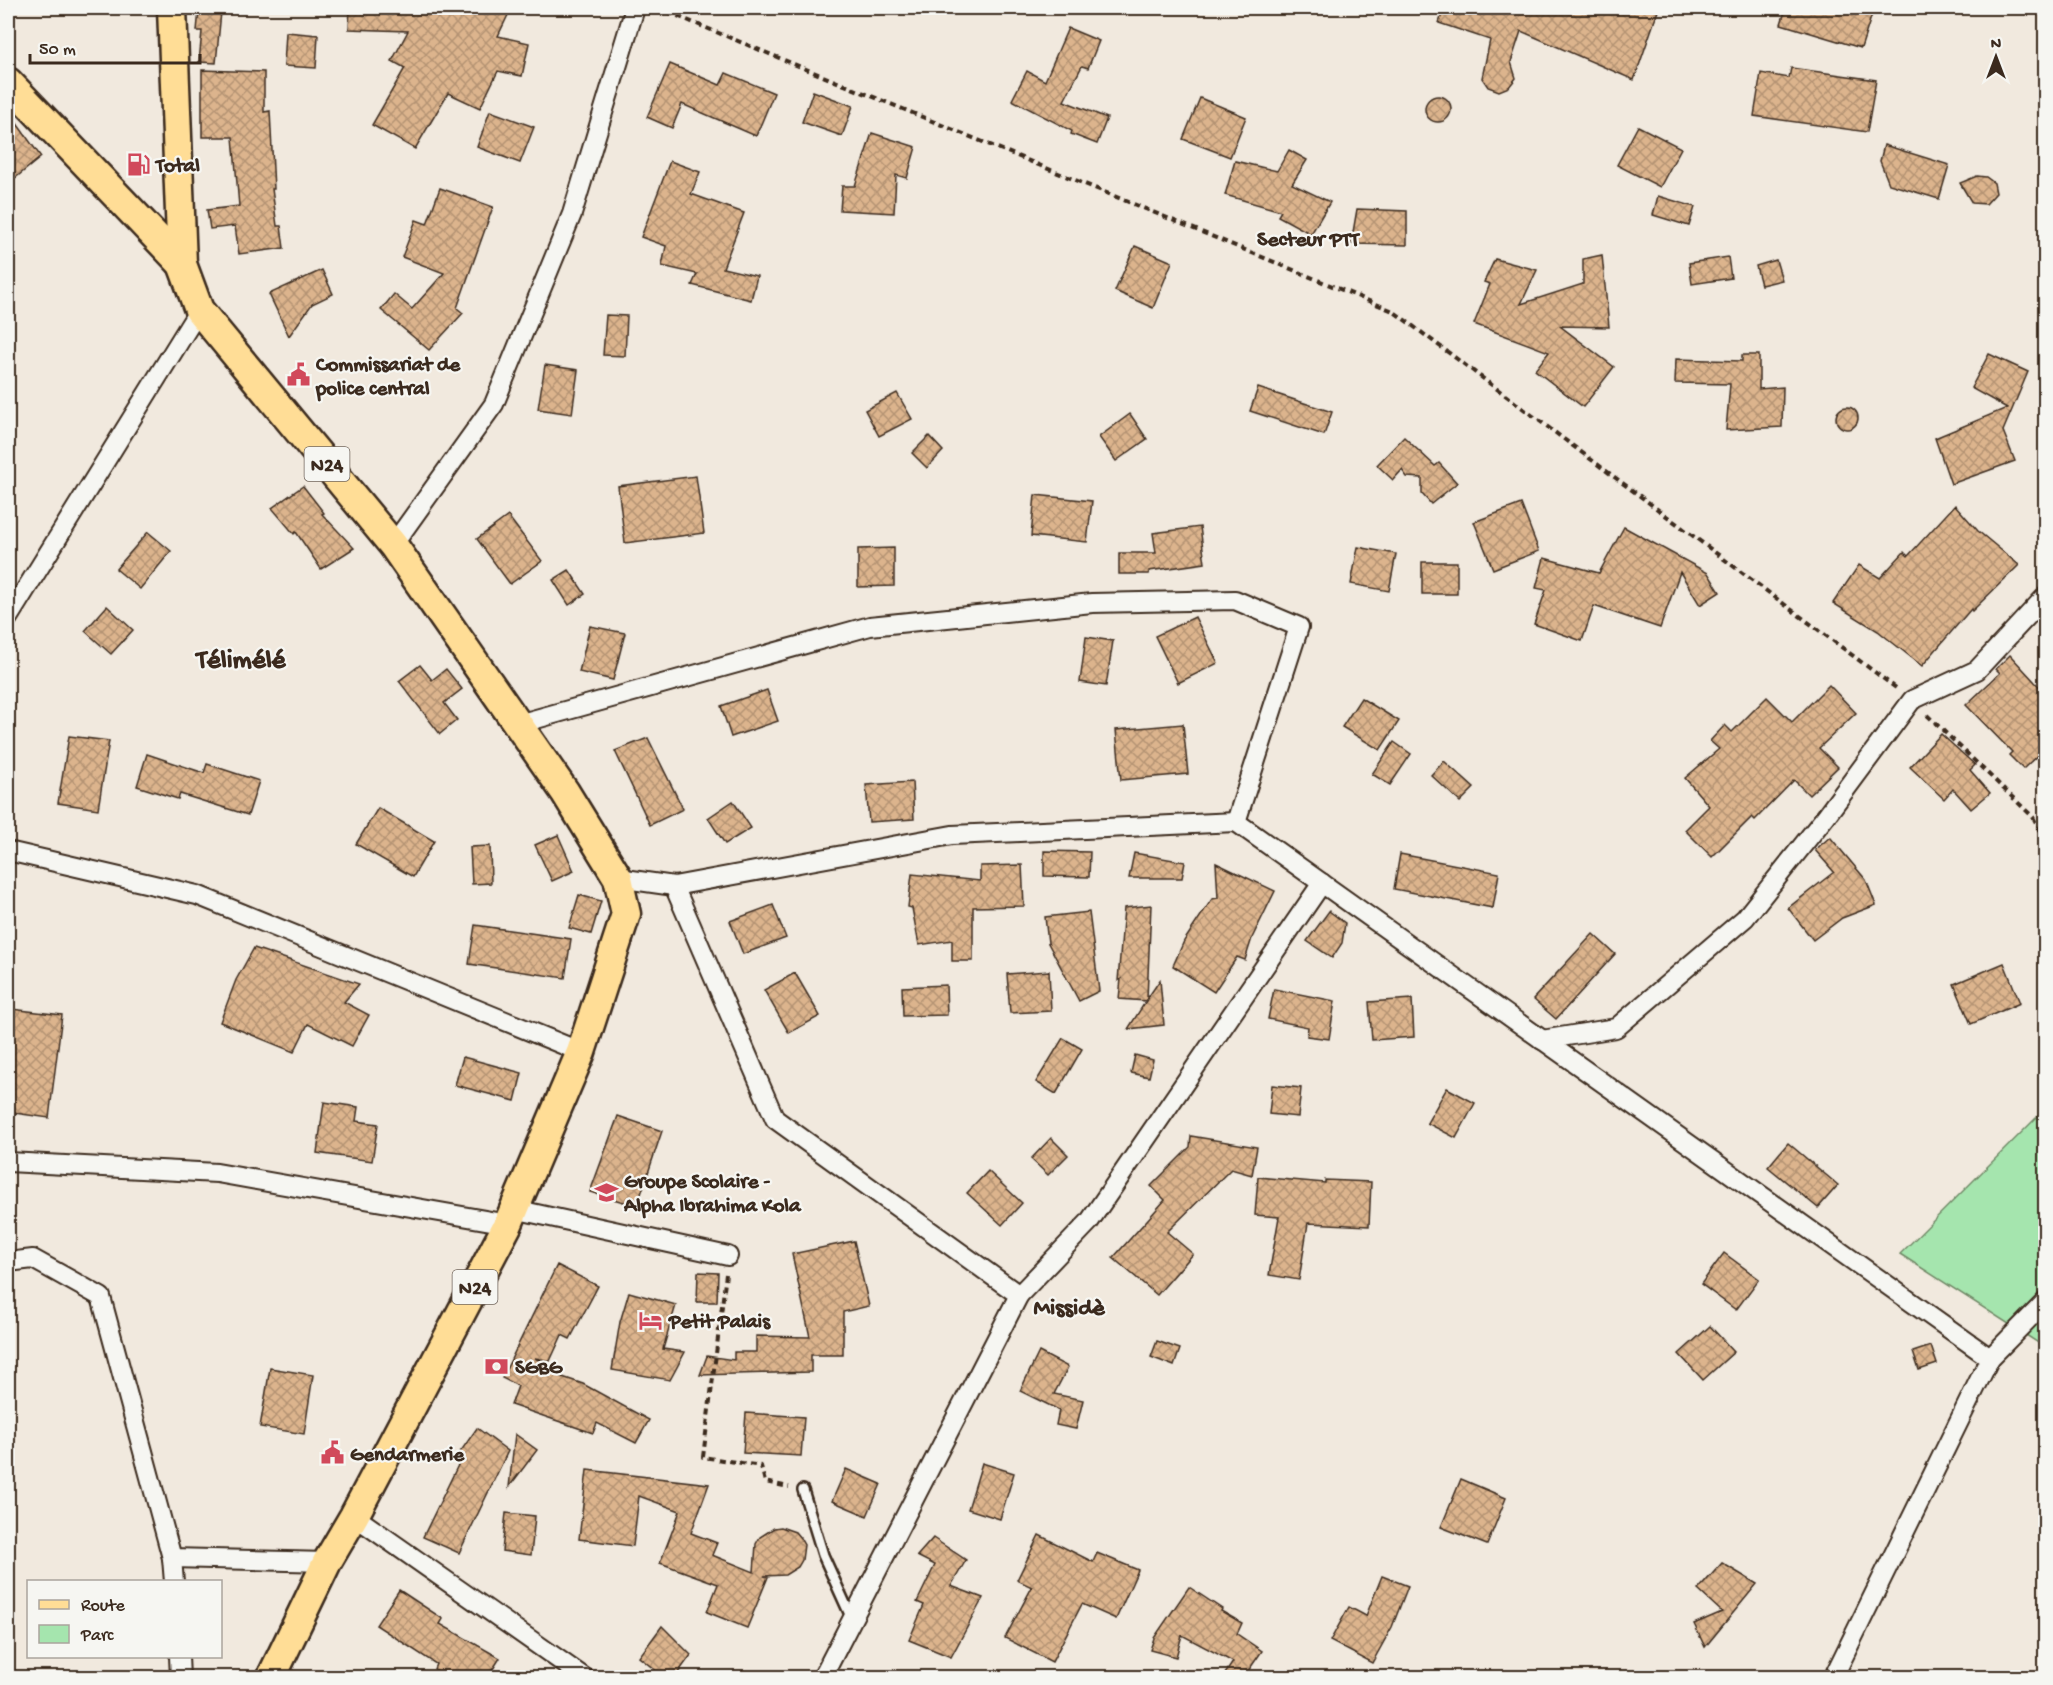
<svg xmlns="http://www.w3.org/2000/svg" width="2053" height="1685" font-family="'Gochi Hand',sans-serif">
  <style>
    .green { fill: #a5e5ae; stroke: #708866; stroke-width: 1.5 }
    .building { fill: url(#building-cross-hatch); stroke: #3b2a1e; stroke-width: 1.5 }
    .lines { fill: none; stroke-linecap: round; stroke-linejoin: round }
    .service-casing { stroke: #3b2a1e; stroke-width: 14 }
    .minor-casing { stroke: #3b2a1e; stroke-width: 22 }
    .primary-casing { stroke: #3b2a1e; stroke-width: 33 }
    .path { stroke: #3b2a1e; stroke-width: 4; stroke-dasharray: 6 4.5; stroke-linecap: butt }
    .service { stroke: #f6f6f2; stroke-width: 9 }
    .minor { stroke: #f6f6f2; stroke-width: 18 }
    .primary { stroke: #ffdd96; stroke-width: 28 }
    .labels { text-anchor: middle; stroke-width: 4.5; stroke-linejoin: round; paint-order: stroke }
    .shield { fill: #f6f6f2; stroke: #73675e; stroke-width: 1.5 }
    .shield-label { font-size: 20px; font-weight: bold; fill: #3b2a1e }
    .poi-label { font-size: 21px; font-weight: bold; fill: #3b2a1e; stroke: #f6f6f2; text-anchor: start }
    .neighbourhood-label { font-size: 22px; font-weight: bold; fill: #3b2a1e; stroke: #f6f6f2 }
    .quarter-label { font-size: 24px; font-weight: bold; fill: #3b2a1e; stroke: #f6f6f2 }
    .district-label { font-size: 27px; font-weight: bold; fill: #3b2a1e; stroke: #f6f6f2 }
  </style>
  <defs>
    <pattern id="building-cross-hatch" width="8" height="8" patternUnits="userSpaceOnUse" patternTransform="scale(1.5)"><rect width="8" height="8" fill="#dcb48d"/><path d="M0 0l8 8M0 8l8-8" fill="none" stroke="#b49373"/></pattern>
  </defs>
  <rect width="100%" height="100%" fill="#f1e9de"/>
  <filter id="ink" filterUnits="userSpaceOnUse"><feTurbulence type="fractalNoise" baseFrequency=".0167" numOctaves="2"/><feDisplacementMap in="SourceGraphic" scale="12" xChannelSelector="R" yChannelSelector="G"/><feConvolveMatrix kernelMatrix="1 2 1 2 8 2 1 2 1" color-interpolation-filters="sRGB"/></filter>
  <g filter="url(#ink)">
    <path class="green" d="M2045,1109V1339L2040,1344L1900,1254Z"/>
    <g class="building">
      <path d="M350,8H497L509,13L498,36L529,43L522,76L498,71L480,108L448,93L415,149L372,125L405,68L392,61L408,31L349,29Z"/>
      <path d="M1444,8H1659L1634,80L1521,31L1511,62L1516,78L1509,87L1499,91L1488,87L1482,78L1490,40L1439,23Z"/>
      <path d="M1786,8H1874L1861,48L1781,24Z"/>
      <path d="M199,10L221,12L216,63L199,62L202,31H197Z"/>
      <path d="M1068,28L1099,41L1088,68L1082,66L1064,101L1107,118L1097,144L1071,134L1072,131L1012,100L1027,71L1045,81Z"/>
      <path d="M286,32L318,35L316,68L284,66Z"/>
      <path d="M670,64L720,85L726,73L774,93L756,136L682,104L672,128L647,117Z"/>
      <path d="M1791,68L1876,80L1867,132L1754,116L1761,73L1789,78Z"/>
      <path d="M202,70L264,72V112L270,111L274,189H272L277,226H281L284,248L239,254L235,226L210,229L207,210L239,206L233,137H202Z"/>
      <path d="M813,91L853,106L842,136L802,122Z"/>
      <circle cx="1438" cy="109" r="13"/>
      <path d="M1200,98L1246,117L1230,157L1183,139Z"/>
      <path d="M8,111L41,157L8,184Z"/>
      <path d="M490,111L534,127L520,163L477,147Z"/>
      <path d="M1638,126L1681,148L1660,187L1617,165Z"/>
      <path d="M872,133L916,147L907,178L896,175L894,213L840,210L842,186H855Z"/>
      <path d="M1884,145L1949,165L1939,199L1889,184L1880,161Z"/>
      <path d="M1289,150L1307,160L1292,184L1330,202L1311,234L1278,216L1281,211L1225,195L1235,161L1277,171Z"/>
      <path d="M670,161L700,172L691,194L744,213L723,268L757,276L751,300L692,285L697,274L662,266L666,246L641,237Z"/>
      <path d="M1977,176L1986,177L1994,183L1996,193L1986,204L1972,203L1960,183Z"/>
      <path d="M440,188L493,207L457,308L463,313L429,350L381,310L394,294L412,309L444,273L402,257L416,220L427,224Z"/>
      <path d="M1658,196L1695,207L1689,226L1653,215Z"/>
      <path d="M1357,209L1407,211V245L1351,244Z"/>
      <path d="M1135,246L1172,262L1153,308L1115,291Z"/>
      <path d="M1602,255L1609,327L1560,326L1614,367L1583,407L1535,370L1549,352L1474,324L1490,284L1484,282L1495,259L1537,270L1521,304L1583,284V259Z"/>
      <path d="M1728,257L1731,278L1692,284L1689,263Z"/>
      <path d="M1776,260L1782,280L1761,285L1756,266Z"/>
      <path d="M322,270L333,294L312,304L289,336L269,294Z"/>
      <path d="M606,315L627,316L625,356L603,355Z"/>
      <path d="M1989,354L2028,372L2003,431L2015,461L1951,484L1935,438L2007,408L1971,388Z"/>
      <path d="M1742,355H1759V389L1783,387L1782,427L1726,430L1730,384L1675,383L1676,359L1742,361Z"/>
      <path d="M545,365L578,370L572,414L538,409Z"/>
      <path d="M1258,388L1332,412L1324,435L1250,411Z"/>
      <path d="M897,393L912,419L879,436L865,410Z"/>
      <circle cx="1847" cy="418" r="11"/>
      <path d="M1130,414L1147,439L1116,461L1099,437Z"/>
      <path d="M929,436L943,451L927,468L912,453Z"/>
      <path d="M1404,437L1435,466L1439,463L1457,483L1431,504L1422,494V478L1407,477L1402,470L1393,480L1377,465Z"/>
      <path d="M696,476L704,533L625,543L618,486Z"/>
      <path d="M303,486L324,513L322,514L354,548L321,569L296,532L294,534L272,508Z"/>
      <path d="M1035,495L1092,501L1087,542L1031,536Z"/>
      <path d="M1521,504L1539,551L1493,569L1474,522Z"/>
      <path d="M1955,505L1978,531L2019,565L1972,611L1971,609L1922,666L1878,631L1833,603L1859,565L1880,578L1904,552L1908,556Z"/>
      <path d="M508,516L542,561L510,584L477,539Z"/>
      <path d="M1200,527L1205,563L1149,571V574H1119V553H1156L1153,533Z"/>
      <path d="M1624,527L1708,573L1720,592L1700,605L1680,572L1660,628L1594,606L1582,641L1534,624L1546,590L1536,588L1544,558L1599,573Z"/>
      <path d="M148,532L171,551L140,589L116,569Z"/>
      <path d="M1358,547L1396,554L1389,591L1351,584Z"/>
      <path d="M894,548V586L858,587V549Z"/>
      <rect x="1422" y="562" width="35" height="32"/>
      <path d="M569,570L585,594L569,605L553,580Z"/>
      <path d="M107,606L133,630L111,654L85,631Z"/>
      <path d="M1195,617L1218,663L1178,683L1155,636Z"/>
      <path d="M590,626L625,633L613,680L579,672Z"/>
      <path d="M1086,637L1113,641L1106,686L1080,682Z"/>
      <path d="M2010,655L2046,694L2045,748L2023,769L2009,755L2012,752L1966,705L2000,673L1996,669Z"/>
      <path d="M420,665L432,680L446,669L462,689L444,703L457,720L440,734L399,681Z"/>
      <path d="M1829,685L1856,713L1819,748L1838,767L1809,795L1794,780L1755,820L1752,817L1712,857L1685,830L1709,806L1685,778L1719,749L1710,741L1725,725L1732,732L1767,697L1792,722Z"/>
      <path d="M767,690L778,721L731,737L721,706Z"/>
      <path d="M1361,698L1399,721L1380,750L1342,727Z"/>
      <path d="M1183,724L1188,774L1121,780L1116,730Z"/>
      <path d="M1941,734L1975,765L1970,770L1990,793L1971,809L1953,789L1944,799L1910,767Z"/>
      <path d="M69,736L109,741L98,809L58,803Z"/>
      <path d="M648,738L683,809L650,825L615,751Z"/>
      <path d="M1394,742L1411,754L1390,785L1372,774Z"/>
      <path d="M147,754L204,773L207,764L259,781L248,815L180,794L178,799L137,786Z"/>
      <path d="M1444,761L1474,788L1460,802L1431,775Z"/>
      <path d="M912,782L914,819L869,822L866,785Z"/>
      <path d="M733,801L751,828L725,844L708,818Z"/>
      <path d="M378,808L434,841L413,877L356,844Z"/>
      <path d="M558,835L574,871L552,881L535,845Z"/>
      <path d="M1830,837L1866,880L1876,905L1842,918L1813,940L1788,908L1834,872L1815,850Z"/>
      <path d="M490,846L491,883L472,884L470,847Z"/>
      <path d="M1044,851L1090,852L1089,877L1044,876Z"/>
      <path d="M1134,853L1185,862L1182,878H1129Z"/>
      <path d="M1400,854L1499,873L1493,908L1394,889Z"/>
      <path d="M1216,863L1275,891L1252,938L1245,960L1237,957L1214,992L1173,966L1184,941L1212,899L1218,898Z"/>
      <path d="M1022,865L1024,906L973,907V961H952V940L919,945L912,908L908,907L912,874L980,881V866Z"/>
      <path d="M579,895L601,901L591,934L569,928Z"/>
      <path d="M773,905L786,938L743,954L730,921Z"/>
      <path d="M1151,905L1147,999L1160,980L1164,1025L1128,1029L1146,1001L1119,999L1121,979L1118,981L1124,908Z"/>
      <path d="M1329,911L1345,923L1342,943L1332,958L1307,941Z"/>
      <path d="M1089,912L1099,991L1079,1001L1048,943L1045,917Z"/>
      <path d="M475,925L571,939L565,978L469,964Z"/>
      <path d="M1593,934L1615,954L1556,1019L1533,999Z"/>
      <path d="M254,948L359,984L344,1002L369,1015L352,1046L308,1024L294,1052L220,1022L236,980Z"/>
      <path d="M2004,963L2020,1003L1971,1024L1954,984Z"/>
      <path d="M1049,971L1051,1011L1010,1013L1007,974Z"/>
      <path d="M795,973L820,1016L789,1033L764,990Z"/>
      <path d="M946,985L947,1015L903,1016L902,987Z"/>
      <path d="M1274,989L1335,1001L1329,1039L1307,1036L1308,1027L1268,1019Z"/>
      <path d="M1412,999L1414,1037L1372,1040L1369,1002Z"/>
      <path d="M11,1009L62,1015L49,1118L8,1112V1037Z"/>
      <path d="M1063,1038L1082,1049L1056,1094L1036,1082Z"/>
      <path d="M1135,1055L1153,1060L1149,1077L1131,1073Z"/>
      <path d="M463,1057L522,1073L515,1101L455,1085Z"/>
      <path d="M1272,1085L1301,1088L1298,1117L1269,1114Z"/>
      <path d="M1447,1088L1475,1103L1456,1138L1427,1123Z"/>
      <path d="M324,1102L358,1107L356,1121L378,1124L372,1161L317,1153Z"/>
      <path d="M618,1116L662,1131L637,1206L590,1192Z"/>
      <path d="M1191,1136L1257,1147L1252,1175L1231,1169L1167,1232L1193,1254L1157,1295L1113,1258L1165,1200L1151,1186L1190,1147Z"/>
      <path d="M1051,1138L1068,1155L1048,1175L1031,1159Z"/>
      <path d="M1788,1143L1838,1185L1818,1208L1768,1167Z"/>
      <path d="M988,1171L1022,1203L1002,1225L967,1193Z"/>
      <path d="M1258,1177L1325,1183V1180L1371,1182L1369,1226L1308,1223L1299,1280L1269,1275L1279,1217L1255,1215Z"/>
      <path d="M854,1241L869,1306L843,1312V1355H811V1372L700,1375L707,1356L734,1360V1352H756V1336L810,1337L792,1254Z"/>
      <path d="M1724,1253L1759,1279L1736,1310L1701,1284Z"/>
      <path d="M557,1265L598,1286L570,1339L562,1335L550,1361L535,1358L548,1365L545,1371L583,1384L649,1420L636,1443L597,1423L593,1433L511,1405L518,1386L502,1378Z"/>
      <path d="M698,1272L718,1273L717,1302H697Z"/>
      <path d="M629,1292L676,1305L663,1349L685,1352L670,1380L612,1370L620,1322Z"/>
      <path d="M1710,1326L1734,1352L1703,1380L1679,1354Z"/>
      <path d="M1157,1341L1180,1349L1174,1366L1151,1357Z"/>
      <path d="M1931,1346L1937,1364L1919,1370L1913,1352Z"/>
      <path d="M1039,1352L1068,1367L1054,1394L1083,1400L1076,1429L1056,1425L1059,1410L1020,1391Z"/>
      <path d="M270,1368L313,1375L304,1434L260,1427Z"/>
      <path d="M746,1413L804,1417L801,1456L743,1453Z"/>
      <path d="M477,1428L508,1451L459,1553L423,1537L460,1461L456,1458Z"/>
      <path d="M515,1434L537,1450L509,1487Z"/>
      <path d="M982,1463L1014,1473L1000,1519L968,1509Z"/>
      <path d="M846,1469L881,1484L867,1516L832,1501Z"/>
      <path d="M587,1470L709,1484L691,1533L717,1543L712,1555L754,1572L756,1544L760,1537L774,1528L781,1527L795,1532L800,1538L804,1545L802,1560L798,1567L785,1575L764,1576L768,1577L747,1628L707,1612L718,1584L660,1563L680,1511L639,1496L633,1546L579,1539Z"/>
      <path d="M1461,1479L1506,1498L1487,1545L1441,1527Z"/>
      <path d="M506,1513L535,1516L531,1555L502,1551Z"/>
      <path d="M1039,1535L1093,1562L1097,1553L1138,1570L1116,1619L1082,1604L1052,1662L1005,1638L1032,1587L1017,1580Z"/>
      <path d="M933,1538L966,1560L951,1586L983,1598L951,1657L909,1640L924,1605L917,1602L935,1565L917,1556Z"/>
      <path d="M1722,1563L1757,1584L1705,1647L1694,1624L1722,1612L1698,1590Z"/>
      <path d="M1382,1576L1408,1586L1392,1627L1372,1663L1330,1641L1349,1607L1366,1616Z"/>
      <path d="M1189,1587L1222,1609L1221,1611L1242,1623L1237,1634L1262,1651L1244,1677H1223L1233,1662L1182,1635L1176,1657L1150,1650L1154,1638Z"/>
      <path d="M399,1590L443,1619L440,1624L500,1658L488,1677H450L434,1669L436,1664L376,1625Z"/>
      <path d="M662,1626L691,1655L675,1677H664L639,1657Z"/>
    </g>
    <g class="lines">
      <defs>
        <path id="service" d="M803,1490L823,1555L852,1619"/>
        <g id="minor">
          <path d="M393,545L494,404L572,214L635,8"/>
          <path d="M8,618L199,310"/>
          <path d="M518,724L870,626L1092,603L1235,600L1299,627L1236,822"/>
          <path d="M8,851L197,895L581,1052"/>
          <path d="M618,878L674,886L952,835L1236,822L1990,1358"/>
          <path d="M674,886L775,1119L1019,1295L822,1678"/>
          <path d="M1542,1040L1616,1028L1745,918L1826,816L1912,700L1977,670L2046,596"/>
          <path d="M8,1162L217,1173L508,1224"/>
          <path d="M514,1209L728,1256"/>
          <path d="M8,1262L33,1259L101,1297L172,1558L327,1562"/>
          <path d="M1019,1295L1089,1222L1322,883"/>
          <path d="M354,1516L585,1678"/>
          <path d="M172,1558L174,1582"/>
          <path d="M179,1656L180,1678"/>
          <path d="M1833,1678L1990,1358L2046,1301"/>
        </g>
        <g id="primary">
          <path d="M172,8L182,264L199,310L393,545L565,792L618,878L626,914L581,1052L508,1224L354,1516L327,1562L271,1678"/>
          <path d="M8,82L182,264"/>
        </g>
      </defs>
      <use href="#service" class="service-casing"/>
      <use href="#minor" class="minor-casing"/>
      <use href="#primary" class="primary-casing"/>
      <g class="path">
        <path d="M658,8L1393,311L1896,688"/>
        <path d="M1927,715L2033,817L2046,841"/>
        <path d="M726,1274L703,1457L761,1466L765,1482L789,1487"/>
      </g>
      <use href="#service" class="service"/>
      <use href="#minor" class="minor"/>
      <use href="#primary" class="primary"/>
    </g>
  </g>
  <defs>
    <symbol id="fuel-bare" viewBox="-9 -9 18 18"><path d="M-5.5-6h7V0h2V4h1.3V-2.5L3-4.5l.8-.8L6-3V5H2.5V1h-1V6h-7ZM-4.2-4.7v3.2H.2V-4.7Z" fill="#d1495b" stroke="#f6f6f2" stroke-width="2.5" paint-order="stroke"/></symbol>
    <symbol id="civic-bare" viewBox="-9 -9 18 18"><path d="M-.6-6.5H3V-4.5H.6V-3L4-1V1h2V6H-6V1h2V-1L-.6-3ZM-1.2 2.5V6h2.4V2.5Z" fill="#d1495b" stroke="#f6f6f2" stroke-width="2.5" paint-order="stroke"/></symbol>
    <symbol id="school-bare" viewBox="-9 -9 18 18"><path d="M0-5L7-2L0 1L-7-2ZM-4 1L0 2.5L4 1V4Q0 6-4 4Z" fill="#d1495b" stroke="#f6f6f2" stroke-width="2.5" paint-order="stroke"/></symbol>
    <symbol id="hotel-bare" viewBox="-9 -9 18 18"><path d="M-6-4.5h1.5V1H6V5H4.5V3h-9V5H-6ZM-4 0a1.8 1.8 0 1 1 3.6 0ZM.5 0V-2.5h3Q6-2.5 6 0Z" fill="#d1495b" stroke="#f6f6f2" stroke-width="2.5" paint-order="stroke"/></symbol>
    <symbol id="bank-bare" viewBox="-9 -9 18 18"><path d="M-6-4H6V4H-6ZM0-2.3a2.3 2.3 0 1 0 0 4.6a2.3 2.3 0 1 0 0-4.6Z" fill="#d1495b" stroke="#f6f6f2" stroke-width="2.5" paint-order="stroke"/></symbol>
  </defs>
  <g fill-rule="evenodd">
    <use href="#fuel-bare" x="122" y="148" width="33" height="33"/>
    <use href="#civic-bare" x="282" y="358" width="33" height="33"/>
    <use href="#school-bare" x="590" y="1176" width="33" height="33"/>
    <use href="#hotel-bare" x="634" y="1304" width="33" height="33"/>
    <use href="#bank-bare" x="480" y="1350" width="33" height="33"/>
    <use href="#civic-bare" x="316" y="1436" width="33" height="33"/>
  </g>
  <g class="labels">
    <g class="shield">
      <rect x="304.5" y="447" width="45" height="34" rx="4.5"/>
      <rect x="452.5" y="1270" width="45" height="34" rx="4.5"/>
    </g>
    <g class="shield-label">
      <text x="327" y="471">N24</text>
      <text x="475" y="1294">N24</text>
    </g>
    <g class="poi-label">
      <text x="156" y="171">Total</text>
      <text x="316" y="370">Commissariat de<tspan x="316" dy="24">police central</tspan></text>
      <text x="624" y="1187">Groupe Scolaire -<tspan x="624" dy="24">Alpha Ibrahima Kola</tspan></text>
      <text x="669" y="1327">Petit Palais</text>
      <text x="515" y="1373">SGBG</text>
      <text x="350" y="1460">Gendarmerie</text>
    </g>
    <g class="neighbourhood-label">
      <text x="1308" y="245">Secteur PTT</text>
    </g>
    <g class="quarter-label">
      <text x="1069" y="1314">Missidè</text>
    </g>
    <g class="district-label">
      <text x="241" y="667">Télimélé</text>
    </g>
  </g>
  <rect width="2053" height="1685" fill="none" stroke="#f6f6f2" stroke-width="30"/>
  <rect x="15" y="15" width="2023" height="1655" fill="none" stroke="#3b2a1e" stroke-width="2" filter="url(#ink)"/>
  <rect x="27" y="1580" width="195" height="78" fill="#f6f6f2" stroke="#aba49d" stroke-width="1.5"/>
  <rect x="39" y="1600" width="30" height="9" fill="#ffdd96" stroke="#aba49d" stroke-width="1.5"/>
  <text x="81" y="1610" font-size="18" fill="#3b2a1e">Route</text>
  <rect x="39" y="1625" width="30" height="18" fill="#a5e5ae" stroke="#aba49d" stroke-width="1.5"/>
  <text x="81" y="1640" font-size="18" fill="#3b2a1e">Parc</text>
  <g transform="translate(1996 57)" stroke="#f6f6f2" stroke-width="4.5" paint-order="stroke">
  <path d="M0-4.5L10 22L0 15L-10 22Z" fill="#3b2a1e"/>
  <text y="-9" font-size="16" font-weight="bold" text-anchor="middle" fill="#3b2a1e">N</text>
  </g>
  <path d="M30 54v9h170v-9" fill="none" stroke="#3b2a1e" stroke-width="3"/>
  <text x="39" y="54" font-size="18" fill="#3b2a1e" stroke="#f6f6f2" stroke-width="4.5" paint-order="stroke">50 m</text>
</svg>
